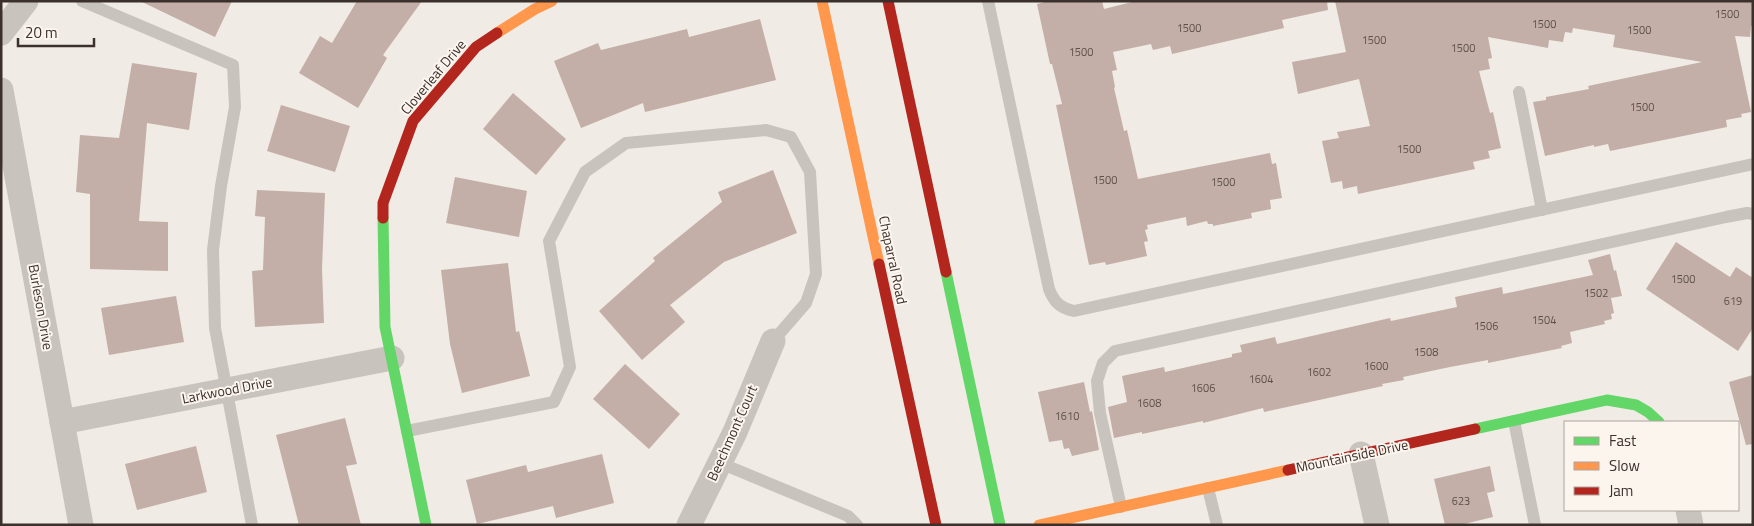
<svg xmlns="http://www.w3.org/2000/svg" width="1754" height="526" font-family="'Titillium Web',sans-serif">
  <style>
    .building { fill: #c3afa7 }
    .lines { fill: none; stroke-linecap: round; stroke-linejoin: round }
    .lane { stroke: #c9c3be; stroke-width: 12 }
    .street { stroke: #c9c3be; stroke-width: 25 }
    .fast { stroke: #63d668; stroke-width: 11 }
    .slow { stroke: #ff974d; stroke-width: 11 }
    .jam { stroke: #b3261e; stroke-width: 11 }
    .labels { text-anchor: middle; stroke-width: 4; stroke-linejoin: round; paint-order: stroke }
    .number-label { font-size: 11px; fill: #5d504a }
    .street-label { font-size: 14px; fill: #3b302b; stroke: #fbf5ee }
  </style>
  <rect width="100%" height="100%" fill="#f0ebe5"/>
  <g class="building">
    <path d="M140,1H232L215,37Z"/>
    <path d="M357,1H422L383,55L387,58L358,108L299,73L320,36L332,43Z"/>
    <path d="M1049,1H1102L1104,9L1136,1H1327L1328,10L1282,20L1284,28L1172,54L1170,46L1153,50L1151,44L1113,52L1117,70L1112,71L1115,87L1114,88L1124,131L1127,130L1138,179L1270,153L1272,164L1276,163L1282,198L1270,200L1271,209L1251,213L1252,218L1213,226V224H1208L1207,221L1187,226L1186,217L1147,225L1148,229L1145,230L1148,241L1144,242L1147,256L1106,265L1105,262L1089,265L1056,105L1062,104L1052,64H1050L1037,4Z"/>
    <path d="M1335,1H1753V26H1751L1750,37L1735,36L1751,112L1741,114L1742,117L1726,120L1727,127L1610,151L1608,144L1594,147V145L1545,156L1533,102L1546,100V97L1589,89L1588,86L1702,62L1613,47L1615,35L1573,28L1572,33L1565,32L1563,42L1549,40L1548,48L1488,37L1492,58L1488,59L1490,69L1479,71L1490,113L1493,112L1501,148L1488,151L1490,158L1473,162L1475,169L1358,194L1357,186L1343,189L1342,181L1331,183L1322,141L1339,138L1337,132L1370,126L1359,79L1298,94L1292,62L1346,52Z"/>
    <path d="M760,19L776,80L645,112L643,103L581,128L554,61L598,43L601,50L687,29L689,37Z"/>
    <path d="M132,63L197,73L189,130L147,123L139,221L168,222V271L90,269V194L76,192L80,135L119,138Z"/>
    <path d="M513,93L566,139L536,175L483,129Z"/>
    <path d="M281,105L350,126L335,172L267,151Z"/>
    <path d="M773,170L797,233L724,262L670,305L685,322L642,360L599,311L655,261L653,258L722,202L718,192Z"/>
    <path d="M455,177L527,191L519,237L446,223Z"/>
    <path d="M257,190L325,193L322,269L324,323L255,327L252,271L263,270L265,217L255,216Z"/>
    <path d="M1676,242L1730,277L1736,267L1753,278V328L1738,351L1646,289Z"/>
    <path d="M1610,254L1614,271L1616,270L1622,296L1611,298L1614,313L1611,314L1612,319L1604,321L1605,324L1570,332L1572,343L1561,346L1562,348L1488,363V360L1450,367L1403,377L1404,380L1382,384L1383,386L1264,412L1263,408L1203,423V421L1142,434V432L1114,438L1108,407L1127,402L1122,376L1164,367L1165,372L1232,357V354L1242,352L1240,345L1275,337L1277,344L1390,318L1391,321L1457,307L1455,297L1502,287L1503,294L1593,275L1588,260Z"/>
    <path d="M508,263L516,332L519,331L530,376L462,393L450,344L441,270Z"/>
    <path d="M176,296L184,342L109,355L101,308Z"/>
    <path d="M625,364L680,414L649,449L593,399Z"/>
    <path d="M1753,375V444L1746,445L1729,382Z"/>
    <path d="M1084,382L1090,412L1092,411L1099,450L1072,456L1069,448L1064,449L1062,440L1049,442L1038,392Z"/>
    <path d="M345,418L357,464L346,466L361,525H299L276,435Z"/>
    <path d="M196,446L207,492L137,510L125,464Z"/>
    <path d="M602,454L614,503L556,518L553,506L477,524L466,480L526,465L528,472Z"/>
    <path d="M1490,466L1495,491L1487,493L1493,517L1460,525H1445L1434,479Z"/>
  </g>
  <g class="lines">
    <g class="lane">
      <path d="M82,1L233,65L235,107L221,186L213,250L215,328L252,525"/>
      <path d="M988,1L1049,289C1054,302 1060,308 1074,311L1753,164"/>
      <path d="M1519,92L1542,210"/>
      <path d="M1514,421L1535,525"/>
      <path d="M407,431L554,402L570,367L549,241L585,172L626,143L766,130L791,137L810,172L816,274L806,303L773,341"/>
      <path d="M720,463L848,516L857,525"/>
      <path d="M1208,488L1217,525"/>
      <path d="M1121,507L1100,413L1097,381L1103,363L1115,351L1726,217L1747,213L1753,214"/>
    </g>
    <g class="street">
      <path d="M1,33L26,1"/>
      <path d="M1,90L81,525"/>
      <path d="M62,422L392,358"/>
      <path d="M1361,454L1377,525"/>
      <path d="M1688,510L1691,525"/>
      <path d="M689,525L735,432L773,341"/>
    </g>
    <g class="fast">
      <path d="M383,218L385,327L426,525"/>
      <path d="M946,272L1000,525"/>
      <path d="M1475,429L1607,400L1636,405L1648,412L1659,422"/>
    </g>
    <g class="slow">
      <path d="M822,1L879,264"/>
      <path d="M497,33L535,9L552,1"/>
      <path d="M1039,525L1288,470"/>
    </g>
    <g class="jam">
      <path d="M888,1L946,272"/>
      <path d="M383,218V203L413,121L476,47L497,33"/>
      <path d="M879,264L936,525"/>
      <path d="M1288,470L1475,429"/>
    </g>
  </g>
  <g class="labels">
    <g class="number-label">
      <text x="1727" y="18">1500</text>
      <text x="1544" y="28">1500</text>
      <text x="1189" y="32">1500</text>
      <text x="1639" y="34">1500</text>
      <text x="1374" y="44">1500</text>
      <text x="1463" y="52">1500</text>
      <text x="1081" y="56">1500</text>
      <text x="1642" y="111">1500</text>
      <text x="1409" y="153">1500</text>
      <text x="1105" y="184">1500</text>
      <text x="1223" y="186">1500</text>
      <text x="1683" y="283">1500</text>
      <text x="1596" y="297">1502</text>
      <text x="1733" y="305">619</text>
      <text x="1544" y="324">1504</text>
      <text x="1486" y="330">1506</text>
      <text x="1426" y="356">1508</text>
      <text x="1376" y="370">1600</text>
      <text x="1319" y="376">1602</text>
      <text x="1261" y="383">1604</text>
      <text x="1203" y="392">1606</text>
      <text x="1149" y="407">1608</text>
      <text x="1067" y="420">1610</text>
      <text x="1461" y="505">623</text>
    </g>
    <g class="street-label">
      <text transform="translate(433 77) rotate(-50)" y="5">Cloverleaf Drive</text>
      <text transform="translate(893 260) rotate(78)" y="5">Chaparral Road</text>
      <text transform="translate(41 307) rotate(80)" y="5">Burleson Drive</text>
      <text transform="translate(227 390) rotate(-11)" y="5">Larkwood Drive</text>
      <text transform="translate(732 433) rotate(-66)" y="5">Beechmont Court</text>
      <text transform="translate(1352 456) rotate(-12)" y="5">Mountainside Drive</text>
    </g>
  </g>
  <rect width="1754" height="526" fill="none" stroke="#3b302b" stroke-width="5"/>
  <rect x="1564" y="421" width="175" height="90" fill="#fbf5ee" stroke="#aea6a0"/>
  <rect x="1574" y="437" width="25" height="8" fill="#63d668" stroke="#aea6a0"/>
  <text x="1609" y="446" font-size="15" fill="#3b302b">Fast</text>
  <rect x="1574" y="462" width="25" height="8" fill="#ff974d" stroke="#aea6a0"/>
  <text x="1609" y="471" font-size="15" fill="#3b302b">Slow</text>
  <rect x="1574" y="487" width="25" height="8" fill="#b3261e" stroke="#aea6a0"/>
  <text x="1609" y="496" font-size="15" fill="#3b302b">Jam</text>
  <path d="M18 38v8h76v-8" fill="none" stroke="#3b302b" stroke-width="2.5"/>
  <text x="25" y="38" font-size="15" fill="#3b302b" stroke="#fbf5ee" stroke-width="4" paint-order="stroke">20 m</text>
</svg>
